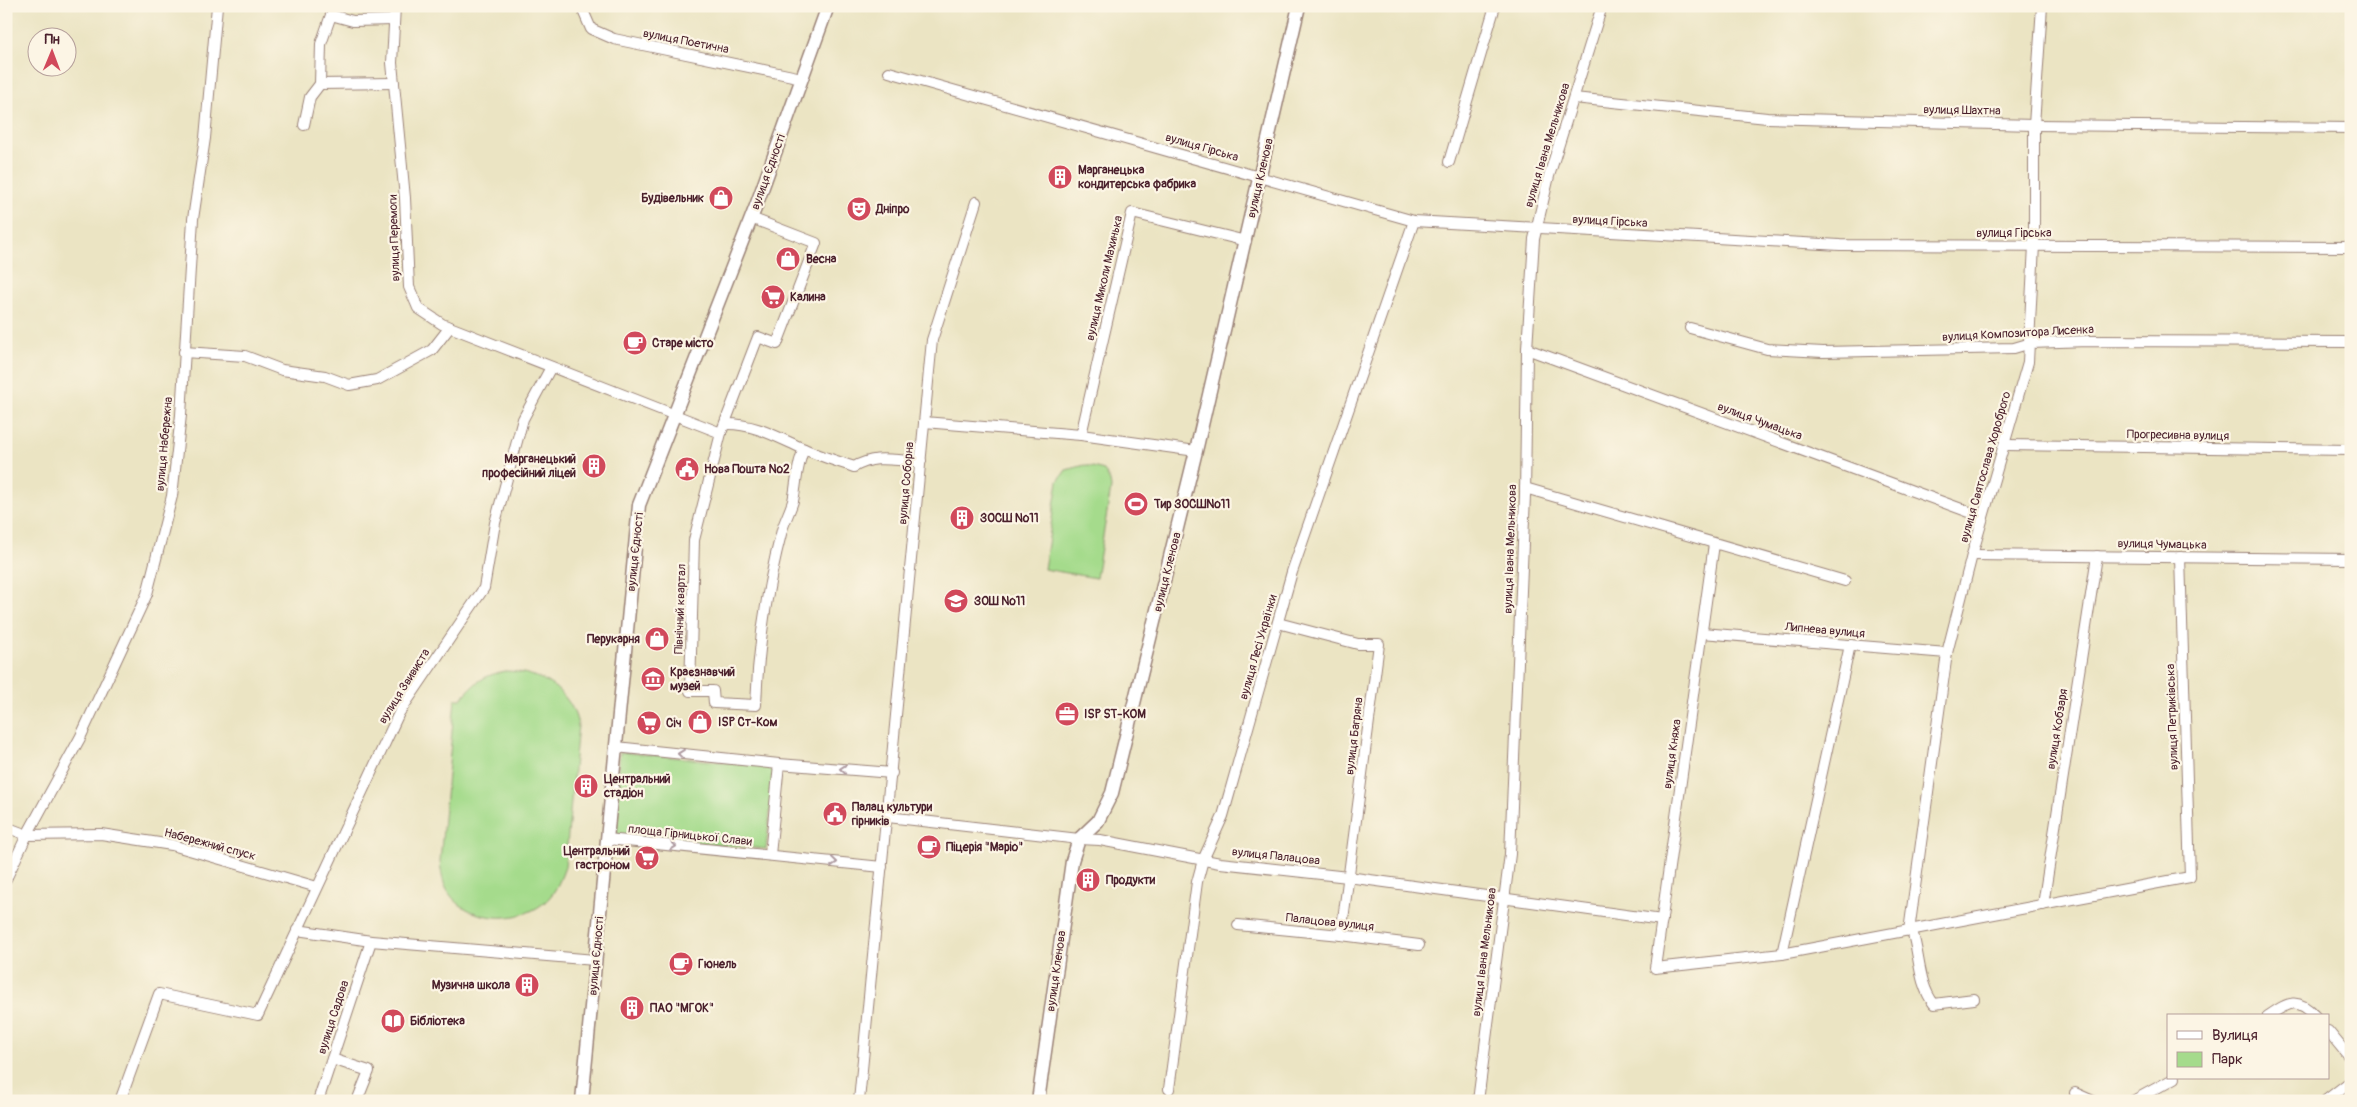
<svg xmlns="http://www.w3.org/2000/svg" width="2357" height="1107" font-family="Pangolin,sans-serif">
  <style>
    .green { fill: #a5db8c; stroke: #787d5c }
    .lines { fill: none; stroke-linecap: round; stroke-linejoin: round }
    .minor-casing { stroke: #9a8277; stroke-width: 12 }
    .tertiary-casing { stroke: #9a8277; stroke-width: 15 }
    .minor { stroke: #fff; stroke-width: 10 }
    .tertiary { stroke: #fff; stroke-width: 12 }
    .oneway { stroke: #ae9aa0 }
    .labels { text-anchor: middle; stroke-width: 4.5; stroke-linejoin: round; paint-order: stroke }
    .street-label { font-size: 12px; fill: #4a1f2b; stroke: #fcf5e5 }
    .poi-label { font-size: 12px; font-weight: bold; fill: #4a1f2b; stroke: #fcf5e5; text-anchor: start }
  </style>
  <rect width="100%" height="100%" fill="#fcf5e5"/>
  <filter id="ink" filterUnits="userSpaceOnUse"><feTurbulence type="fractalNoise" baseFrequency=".02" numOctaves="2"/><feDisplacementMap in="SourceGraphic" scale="10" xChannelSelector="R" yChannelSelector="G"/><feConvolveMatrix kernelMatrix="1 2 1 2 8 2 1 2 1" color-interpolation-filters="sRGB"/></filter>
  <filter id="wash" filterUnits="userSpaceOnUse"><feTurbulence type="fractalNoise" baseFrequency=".0096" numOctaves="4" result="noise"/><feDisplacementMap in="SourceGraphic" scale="20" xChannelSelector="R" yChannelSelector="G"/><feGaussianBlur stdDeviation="1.12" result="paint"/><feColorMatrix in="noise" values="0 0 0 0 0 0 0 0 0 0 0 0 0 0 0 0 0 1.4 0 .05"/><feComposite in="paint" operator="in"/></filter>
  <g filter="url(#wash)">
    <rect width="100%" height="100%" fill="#ebe4c3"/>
    <g class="green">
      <path d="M1085,465L1104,470L1110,481L1111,488L1096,578L1044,569L1058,481L1066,470Z"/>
      <path d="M506,671C540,672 571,690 578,725L565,867C561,878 557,889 549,898C524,926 464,924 446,888C442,880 441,870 440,861L455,699H461C475,682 484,675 506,671Z"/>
      <path d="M620,752L775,767L766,849L611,834Z"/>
    </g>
  </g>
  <g filter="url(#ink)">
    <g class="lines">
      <defs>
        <g id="minor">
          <path d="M395,6L392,63L405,198L409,287L418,308L442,324L721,433L758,337L777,344L816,243L751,218"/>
          <path d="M581,6L591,29L614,39L802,78"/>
          <path d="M889,72L1414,221L1840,245L2351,247"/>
          <path d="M320,84L394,83"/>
          <path d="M1574,98L1767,118L2034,125L2351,128"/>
          <path d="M304,125L310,97L320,84L321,44L331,15L353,21L393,20"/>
          <path d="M1449,162L1495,6"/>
          <path d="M1690,328L1767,349L1823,352L2014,348L2031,343L2087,341L2351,342"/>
          <path d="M1527,349L1983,517"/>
          <path d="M184,352L245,356L282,370L325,376L349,385L377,380L432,350L450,327"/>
          <path d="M924,422L1081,435L1196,451"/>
          <path d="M725,424C753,423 777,437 802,448C819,456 837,461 854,467C879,453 894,462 921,461"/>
          <path d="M721,433L694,540L690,691H713L714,703L756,705C758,646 767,587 782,530C785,520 790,511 793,501C797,483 796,466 804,449"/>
          <path d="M1081,435L1132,213L1246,241"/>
          <path d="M2006,445L2351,450"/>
          <path d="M1525,488L1845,581"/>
          <path d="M1714,544L1655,968L1782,954L2190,877L2180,557"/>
          <path d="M1972,555L2351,559"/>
          <path d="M1278,623L1358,644H1379L1341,935"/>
          <path d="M1702,633L1947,653"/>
          <path d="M616,747L779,764L892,773"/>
          <path d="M888,817L1079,839L1100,840L1220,863L1348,877L1662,920"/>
          <path d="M6,827L27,835L101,834L172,845L317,887"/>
          <path d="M607,839L882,867"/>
          <path d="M770,855L779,764"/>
          <path d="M6,879L27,835L80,738L147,594L172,496L181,415L193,219L205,138L217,6"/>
          <path d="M2043,905L2097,556"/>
          <path d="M1238,925L1341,935L1419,945"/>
          <path d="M297,930L371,941L595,960"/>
          <path d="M1909,931L1947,653L1972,555L2028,362L2034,245V125L2042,6"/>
          <path d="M1912,931C1920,955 1918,984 1934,1004L1974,999"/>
          <path d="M1782,954L1850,645"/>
          <path d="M2268,1016C2288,1003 2297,996 2315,1016"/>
          <path d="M2328,1031L2351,1059"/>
          <path d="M332,1059L369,1071L357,1101"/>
          <path d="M1169,1089L1197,882L1203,860L1223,816L1292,572L1414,221"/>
          <path d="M2075,1093L2093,1101"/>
          <path d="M120,1101L159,994L258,1015L399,713L484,588L495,523L523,419L551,367"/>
          <path d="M318,1101L371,941"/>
          <path d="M859,1101L932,340L976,202"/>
          <path d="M1478,1101L1510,854L1525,495L1527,349L1534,239L1549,176L1602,6"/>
          <path d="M2133,1101L2175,1078"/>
          <path d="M2325,1101L2351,1081"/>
        </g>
        <g id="tertiary">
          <path d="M582,1101L639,505L756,206L828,6"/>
          <path d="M1038,1101L1072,861L1079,839L1098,821L1112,793L1196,451L1299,6"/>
        </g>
      </defs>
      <use href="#minor" class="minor-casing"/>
      <use href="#tertiary" class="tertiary-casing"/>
      <use href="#minor" class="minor"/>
      <use href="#tertiary" class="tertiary"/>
    </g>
    <defs><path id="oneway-chevron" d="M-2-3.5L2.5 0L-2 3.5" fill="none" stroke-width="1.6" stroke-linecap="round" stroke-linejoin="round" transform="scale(1.25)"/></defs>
    <g class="oneway">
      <use href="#oneway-chevron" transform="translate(681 754) rotate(-174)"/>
      <use href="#oneway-chevron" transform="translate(843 769) rotate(-175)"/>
      <use href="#oneway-chevron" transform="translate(673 846) rotate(6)"/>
      <use href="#oneway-chevron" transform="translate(834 862) rotate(6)"/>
    </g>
  </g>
  <defs>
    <symbol id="building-disc" viewBox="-11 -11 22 22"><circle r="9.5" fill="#d1495b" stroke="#fcf5e5"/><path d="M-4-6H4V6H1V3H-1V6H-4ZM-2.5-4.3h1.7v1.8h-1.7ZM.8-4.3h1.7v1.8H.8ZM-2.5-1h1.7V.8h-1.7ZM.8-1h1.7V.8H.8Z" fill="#fff"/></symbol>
    <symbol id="shop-disc" viewBox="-11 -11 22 22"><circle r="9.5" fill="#d1495b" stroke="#fcf5e5"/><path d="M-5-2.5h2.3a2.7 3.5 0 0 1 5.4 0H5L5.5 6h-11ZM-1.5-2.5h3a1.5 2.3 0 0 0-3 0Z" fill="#fff"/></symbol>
    <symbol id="theatre-disc" viewBox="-11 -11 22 22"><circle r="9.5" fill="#d1495b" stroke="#fcf5e5"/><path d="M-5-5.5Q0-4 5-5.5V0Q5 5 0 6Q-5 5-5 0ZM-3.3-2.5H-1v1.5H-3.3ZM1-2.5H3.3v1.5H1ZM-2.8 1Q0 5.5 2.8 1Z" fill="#fff"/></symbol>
    <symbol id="supermarket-disc" viewBox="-11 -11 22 22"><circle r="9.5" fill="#d1495b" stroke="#fcf5e5"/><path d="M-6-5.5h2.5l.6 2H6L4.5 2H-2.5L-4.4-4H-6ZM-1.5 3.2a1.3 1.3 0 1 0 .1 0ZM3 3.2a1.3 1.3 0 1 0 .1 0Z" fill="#fff"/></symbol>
    <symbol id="cafe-disc" viewBox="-11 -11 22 22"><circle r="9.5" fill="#d1495b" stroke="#fcf5e5"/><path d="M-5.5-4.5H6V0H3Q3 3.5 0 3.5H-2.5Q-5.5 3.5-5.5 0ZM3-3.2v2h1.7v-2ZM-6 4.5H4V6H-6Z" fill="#fff"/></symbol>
    <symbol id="civic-disc" viewBox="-11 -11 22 22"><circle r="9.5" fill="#d1495b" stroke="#fcf5e5"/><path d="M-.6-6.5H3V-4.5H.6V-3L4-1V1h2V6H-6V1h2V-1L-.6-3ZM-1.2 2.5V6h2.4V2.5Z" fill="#fff"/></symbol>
    <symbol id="stadium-disc" viewBox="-11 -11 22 22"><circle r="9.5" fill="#d1495b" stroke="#fcf5e5"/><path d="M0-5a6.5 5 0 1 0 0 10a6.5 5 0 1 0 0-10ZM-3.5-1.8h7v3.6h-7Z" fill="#fff"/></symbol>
    <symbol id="school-disc" viewBox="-11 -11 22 22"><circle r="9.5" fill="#d1495b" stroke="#fcf5e5"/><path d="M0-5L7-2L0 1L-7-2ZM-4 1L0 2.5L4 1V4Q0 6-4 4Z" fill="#fff"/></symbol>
    <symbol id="museum-disc" viewBox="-11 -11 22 22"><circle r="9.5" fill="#d1495b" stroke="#fcf5e5"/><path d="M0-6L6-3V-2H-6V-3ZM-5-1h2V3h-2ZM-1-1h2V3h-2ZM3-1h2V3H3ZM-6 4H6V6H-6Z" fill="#fff"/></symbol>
    <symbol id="office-disc" viewBox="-11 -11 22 22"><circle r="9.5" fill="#d1495b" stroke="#fcf5e5"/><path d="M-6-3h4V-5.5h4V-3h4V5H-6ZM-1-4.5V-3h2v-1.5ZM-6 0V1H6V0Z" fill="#fff"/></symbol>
    <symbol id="library-disc" viewBox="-11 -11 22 22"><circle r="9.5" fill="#d1495b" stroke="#fcf5e5"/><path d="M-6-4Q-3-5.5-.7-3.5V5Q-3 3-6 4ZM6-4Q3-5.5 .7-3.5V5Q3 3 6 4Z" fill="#fff"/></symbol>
  </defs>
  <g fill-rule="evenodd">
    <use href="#building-disc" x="1046" y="163" width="28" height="28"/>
    <use href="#shop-disc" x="707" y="184" width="28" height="28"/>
    <use href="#theatre-disc" x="845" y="195" width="28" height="28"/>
    <use href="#shop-disc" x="774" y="245" width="28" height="28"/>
    <use href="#supermarket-disc" x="759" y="283" width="28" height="28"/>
    <use href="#cafe-disc" x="621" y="329" width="28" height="28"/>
    <use href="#building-disc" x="580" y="452" width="28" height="28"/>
    <use href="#civic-disc" x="673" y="455" width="28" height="28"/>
    <use href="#stadium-disc" x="1122" y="490" width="28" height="28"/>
    <use href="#building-disc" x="948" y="504" width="28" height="28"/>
    <use href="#school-disc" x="942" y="587" width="28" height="28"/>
    <use href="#shop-disc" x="643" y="625" width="28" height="28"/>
    <use href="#museum-disc" x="639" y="665" width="28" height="28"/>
    <use href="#office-disc" x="1053" y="700" width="28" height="28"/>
    <use href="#shop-disc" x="686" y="708" width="28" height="28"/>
    <use href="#supermarket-disc" x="635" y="709" width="28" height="28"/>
    <use href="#building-disc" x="572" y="772" width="28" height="28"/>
    <use href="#civic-disc" x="821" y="800" width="28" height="28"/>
    <use href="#cafe-disc" x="915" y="833" width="28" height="28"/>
    <use href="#supermarket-disc" x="633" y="844" width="28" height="28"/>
    <use href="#building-disc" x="1074" y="866" width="28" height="28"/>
    <use href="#cafe-disc" x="667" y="950" width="28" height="28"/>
    <use href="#building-disc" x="513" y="971" width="28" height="28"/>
    <use href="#building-disc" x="618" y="994" width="28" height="28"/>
    <use href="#library-disc" x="379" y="1007" width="28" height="28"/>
  </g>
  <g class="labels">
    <g class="street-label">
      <text transform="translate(686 41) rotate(11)" y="4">вулиця Поетична</text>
      <text transform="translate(1962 110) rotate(1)" y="4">вулиця Шахтна</text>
      <text transform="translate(1547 145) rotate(-73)" y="4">вулиця Івана Мельникова</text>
      <text transform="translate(1202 147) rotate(16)" y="4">вулиця Гірська</text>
      <text transform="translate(768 172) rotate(-70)" y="4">вулиця Єдності</text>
      <text transform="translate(1260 178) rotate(-77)" y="4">вулиця Кленова</text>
      <text transform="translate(1610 221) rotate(3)" y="4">вулиця Гірська</text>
      <text x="2014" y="237">вулиця Гірська</text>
      <text transform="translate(394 238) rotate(-92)" y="4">вулиця Перемоги</text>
      <text transform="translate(1104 278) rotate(-77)" y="4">вулиця Миколи Махинька</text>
      <text transform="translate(2018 333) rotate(-3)" y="4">вулиця Композитора Лисенка</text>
      <text transform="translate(1760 421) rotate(20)" y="4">вулиця Чумацька</text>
      <text transform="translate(2178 435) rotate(1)" y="4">Прогресивна вулиця</text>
      <text transform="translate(164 444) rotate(-85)" y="4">вулиця Набережна</text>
      <text transform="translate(1985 467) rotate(-74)" y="4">вулиця Святослава Хороброго</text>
      <text transform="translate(906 483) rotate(-85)" y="4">вулиця Соборна</text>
      <text transform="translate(2162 544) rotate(1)" y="4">вулиця Чумацька</text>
      <text transform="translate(1510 549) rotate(-88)" y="4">вулиця Івана Мельникова</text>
      <text transform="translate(635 552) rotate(-84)" y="4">вулиця Єдності</text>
      <text transform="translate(1167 572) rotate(-76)" y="4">вулиця Кленова</text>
      <text transform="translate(680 609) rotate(-88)" y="4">Північний квартал</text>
      <text transform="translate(1825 630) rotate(5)" y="4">Липнева вулиця</text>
      <text transform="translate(1258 647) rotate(-74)" y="4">вулиця Лесі Українки</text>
      <text transform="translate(404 686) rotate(-58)" y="4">вулиця Звивиста</text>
      <text transform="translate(2172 717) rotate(-92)" y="4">вулиця Петриківська</text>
      <text transform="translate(2057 729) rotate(-81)" y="4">вулиця Кобзаря</text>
      <text transform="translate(1354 736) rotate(-83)" y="4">вулиця Багряна</text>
      <text transform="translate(1672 754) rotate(-82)" y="4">вулиця Княжа</text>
      <text transform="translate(690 835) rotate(6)" y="4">площа Гірницької Слави</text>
      <text transform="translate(210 844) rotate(15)" y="4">Набережний спуск</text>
      <text transform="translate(1276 856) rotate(6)" y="4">вулиця Палацова</text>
      <text transform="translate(1330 922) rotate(6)" y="4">Палацова вулиця</text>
      <text transform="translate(1484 952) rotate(-83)" y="4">вулиця Івана Мельникова</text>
      <text transform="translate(596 956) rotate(-85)" y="4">вулиця Єдності</text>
      <text transform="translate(1056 971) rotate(-82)" y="4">вулиця Кленова</text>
      <text transform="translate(333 1017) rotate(-72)" y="4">вулиця Садова</text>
    </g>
    <g class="poi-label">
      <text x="1078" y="174">Марганецька<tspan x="1078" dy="14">кондитерська фабрика</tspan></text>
      <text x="704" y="202" text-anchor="end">Будівельник</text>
      <text x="876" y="213">Дніпро</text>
      <text x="806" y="263">Весна</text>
      <text x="790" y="301">Калина</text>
      <text x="652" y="347">Старе місто</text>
      <text x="576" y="463" text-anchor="end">Марганецький<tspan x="576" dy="14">професійний ліцей</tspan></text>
      <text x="704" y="473">Нова Пошта №2</text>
      <text x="1154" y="508">Тир ЗОСШ№11</text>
      <text x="980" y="522">ЗОСШ №11</text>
      <text x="974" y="605">ЗОШ №11</text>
      <text x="640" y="643" text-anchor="end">Перукарня</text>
      <text x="670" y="676">Краєзнавчий<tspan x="670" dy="14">музей</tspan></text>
      <text x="1084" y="718">ISP ST-KOM</text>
      <text x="718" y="726">ISP Ст-Ком</text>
      <text x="666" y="727">Січ</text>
      <text x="604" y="783">Центральний<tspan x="604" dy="14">стадіон</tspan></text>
      <text x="852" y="811">Палац культури<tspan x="852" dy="14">гірників</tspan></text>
      <text x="946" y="851">Піцерія "Маріо"</text>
      <text x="630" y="855" text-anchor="end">Центральний<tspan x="630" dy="14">гастроном</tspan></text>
      <text x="1106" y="884">Продукти</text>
      <text x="698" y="968">Гюнель</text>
      <text x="510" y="989" text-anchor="end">Музична школа</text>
      <text x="650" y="1012">ПАО "МГОК"</text>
      <text x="410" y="1025">Бібліотека</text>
    </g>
  </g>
  <rect width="2357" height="1107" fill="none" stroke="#fcf5e5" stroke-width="25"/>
  <rect x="2167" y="1014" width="162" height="65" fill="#fcf5e5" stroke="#b59f9b"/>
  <rect x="2177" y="1031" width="25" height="8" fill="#ffffff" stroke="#b59f9b"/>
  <text x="2212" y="1040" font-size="15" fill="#4a1f2b">Вулиця</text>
  <rect x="2177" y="1052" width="25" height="15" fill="#a5db8c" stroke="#b59f9b"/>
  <text x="2212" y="1064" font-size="15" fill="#4a1f2b">Парк</text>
  <g transform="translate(52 52) rotate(1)"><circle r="24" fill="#fcf5e5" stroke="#b59f9b"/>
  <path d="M0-4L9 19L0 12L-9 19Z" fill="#d1495b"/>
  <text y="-8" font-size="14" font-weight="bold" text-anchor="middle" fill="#4a1f2b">Пн</text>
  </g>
</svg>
